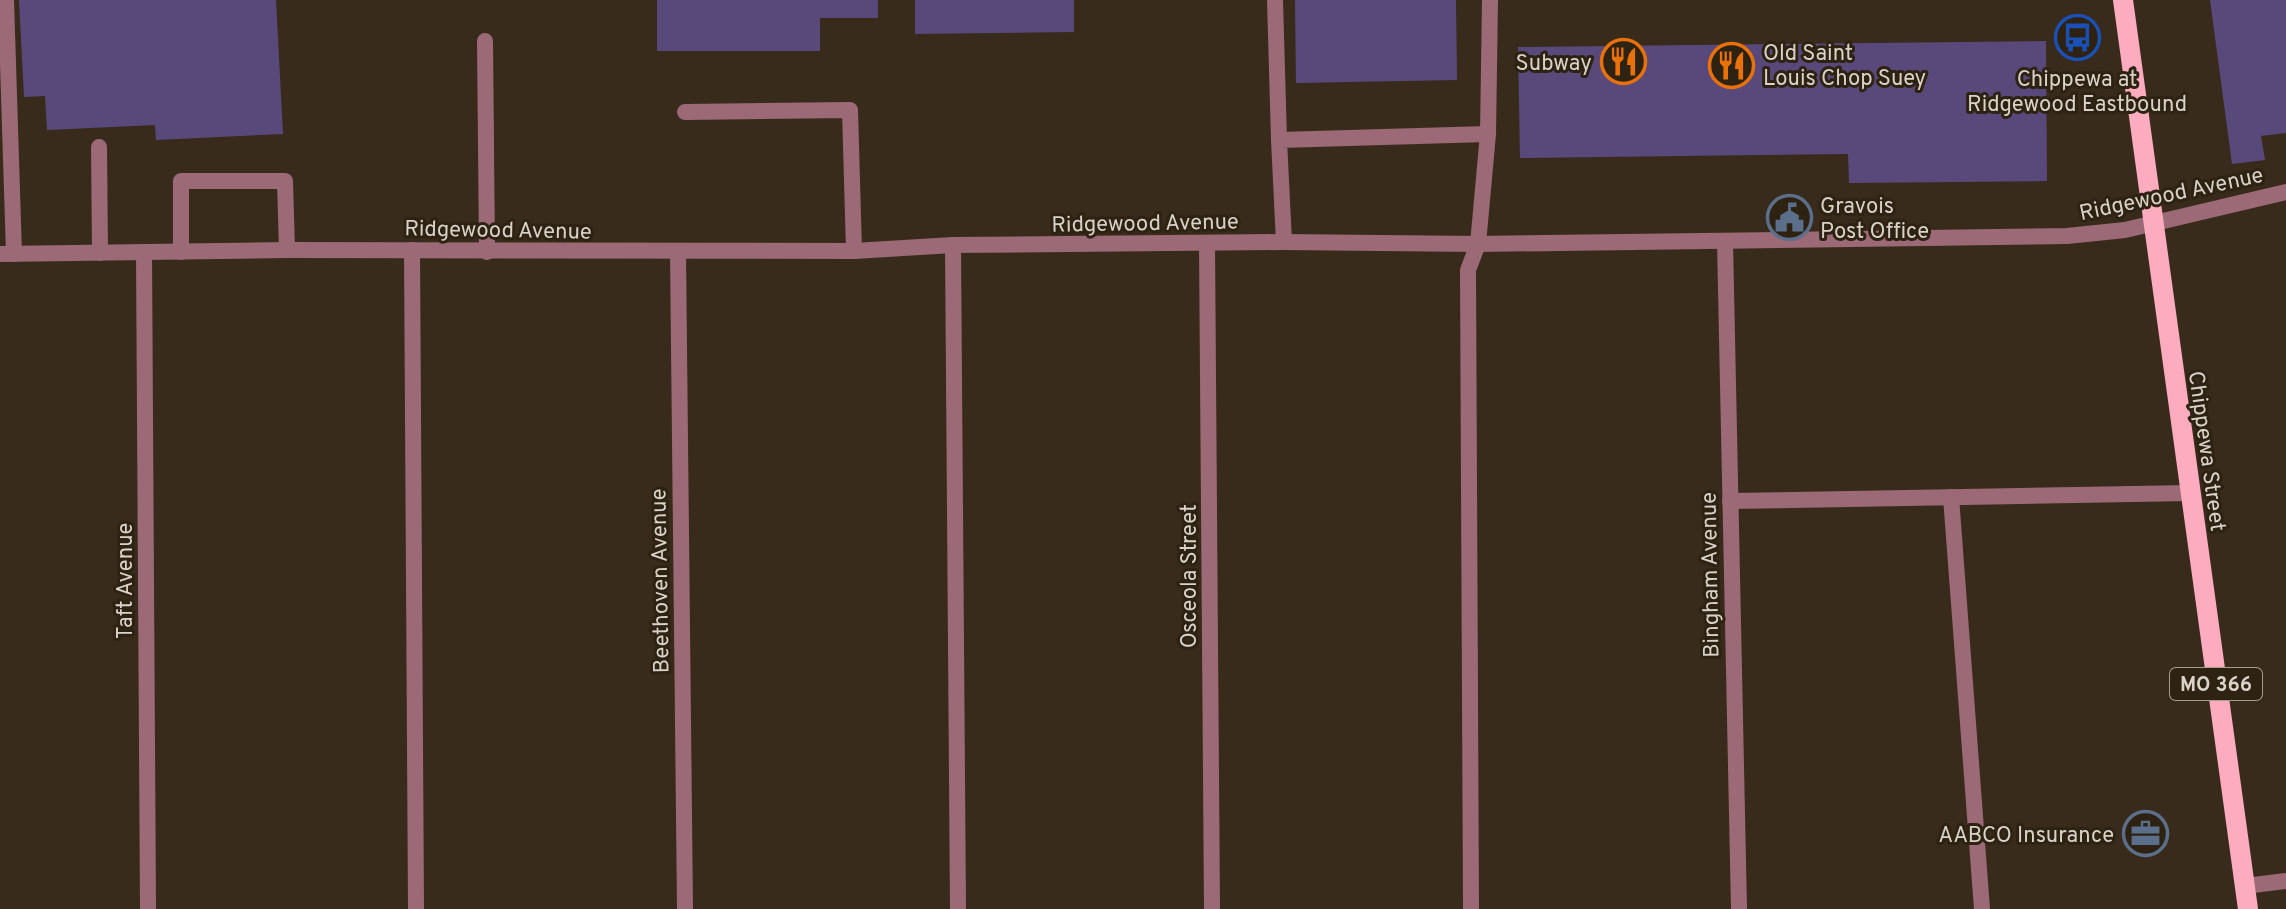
<svg xmlns="http://www.w3.org/2000/svg" width="2286" height="909" font-family="Overpass,sans-serif">
  <style>
    .building { fill: #59497b }
    .lines { fill: none; stroke-linecap: round; stroke-linejoin: round }
    .lane { stroke: #9b6a76; stroke-width: 16 }
    .street { stroke: #9b6a76; stroke-width: 16 }
    .primary { stroke: #fdacc0; stroke-width: 20 }
    .labels { text-anchor: middle; stroke-width: 6; stroke-linejoin: round; paint-order: stroke }
    .shield { fill: #2e2212; stroke: #a69d91; stroke-width: 2 }
    .shield-label { font-size: 20px; font-weight: bold; fill: #dad2c8 }
    .poi-label { font-size: 22px; fill: #dad2c8; stroke: #2e2212; text-anchor: start }
    .street-label { font-size: 22px; fill: #dad2c8; stroke: #2e2212 }
  </style>
  <rect width="100%" height="100%" fill="#382b1c"/>
  <g class="building">
    <path d="M19,0H276L283,134L156,140L155,125L47,130L45,96L24,97Z"/>
    <path d="M657,0H878V18H820V51H657Z"/>
    <path d="M915,0H1074V32L915,34Z"/>
    <path d="M1295,0H1456L1457,80L1296,83Z"/>
    <path d="M2210,0H2286V133L2261,136L2265,160L2232,164Z"/>
    <path d="M2046,41L2047,181L1849,183L1848,154L1520,158L1518,47Z"/>
  </g>
  <g class="lines">
    <g class="lane">
      <path d="M6,0L14,254"/>
      <path d="M1275,0L1279,140"/>
      <path d="M485,41L487,252"/>
      <path d="M685,112L850,110L854,251"/>
      <path d="M99,147L100,253"/>
      <path d="M1284,242L1279,140L1488,134L1490,0"/>
      <path d="M953,245L958,909"/>
      <path d="M412,250L416,909"/>
      <path d="M181,252V181H285L287,250"/>
      <path d="M1951,497L1982,909"/>
      <path d="M1730,501L2190,493"/>
      <path d="M2245,886L2286,881"/>
      <path d="M1471,909L1468,270L1478,244L1488,134"/>
    </g>
    <g class="street">
      <path d="M1725,241L1739,909"/>
      <path d="M1207,243L1212,909"/>
      <path d="M144,252L148,909"/>
      <path d="M678,252L685,909"/>
      <path d="M0,254L287,250L854,251L953,245L1284,242L1478,244L2067,236L2125,230L2286,192"/>
    </g>
    <path class="primary" d="M2123,0L2248,909"/>
  </g>
  <defs>
    <symbol id="bus-ring" viewBox="-11 -11 22 22"><circle r="9.5" fill="#2e2212" stroke="#1a4fb4" stroke-width="1.5"/><path d="M-5-6H5V4H4V6H2V4H-2V6H-4V4H-5ZM-3.5-4V0h7V-4ZM-3.5 1.2v1.5H-2V1.2ZM2 1.2v1.5H3.5V1.2Z" fill="#1a4fb4"/></symbol>
    <symbol id="restaurant-ring" viewBox="-11 -11 22 22"><circle r="9.5" fill="#2e2212" stroke="#e8710a" stroke-width="1.5"/><path d="M-5-6h1v4h1v-4h1v4h1v-4h1v5L-1.5 .5V6h-2V.5L-5-1ZM5-6V6H3V1.5H1.5Q1.5-4 5-6Z" fill="#e8710a"/></symbol>
    <symbol id="civic-ring" viewBox="-11 -11 22 22"><circle r="9.5" fill="#2e2212" stroke="#5c6f8a" stroke-width="1.5"/><path d="M-.6-6.5H3V-4.5H.6V-3L4-1V1h2V6H-6V1h2V-1L-.6-3ZM-1.2 2.5V6h2.4V2.5Z" fill="#5c6f8a"/></symbol>
    <symbol id="office-ring" viewBox="-11 -11 22 22"><circle r="9.5" fill="#2e2212" stroke="#5c6f8a" stroke-width="1.5"/><path d="M-6-3h4V-5.5h4V-3h4V5H-6ZM-1-4.5V-3h2v-1.5ZM-6 0V1H6V0Z" fill="#5c6f8a"/></symbol>
  </defs>
  <g fill-rule="evenodd">
    <use href="#bus-ring" x="2052" y="12" width="51" height="51"/>
    <use href="#restaurant-ring" x="1598" y="36" width="51" height="51"/>
    <use href="#restaurant-ring" x="1706" y="40" width="51" height="51"/>
    <use href="#civic-ring" x="1764" y="192" width="51" height="51"/>
    <use href="#office-ring" x="2120" y="808" width="51" height="51"/>
  </g>
  <g class="labels">
    <rect class="shield" x="2170" y="668" width="92" height="32" rx="6"/>
    <g class="shield-label">
      <text x="2216" y="691">MO 366</text>
    </g>
    <g class="poi-label">
      <text x="1763" y="60">Old Saint<tspan x="1763" dy="25">Louis Chop Suey</tspan></text>
      <text x="1592" y="70" text-anchor="end">Subway</text>
      <text x="2077" y="86" text-anchor="middle">Chippewa at<tspan x="2077" dy="25">Ridgewood Eastbound</tspan></text>
      <text x="1820" y="213">Gravois<tspan x="1820" dy="25">Post Office</tspan></text>
      <text x="2114" y="842" text-anchor="end">AABCO Insurance</text>
    </g>
    <g class="street-label">
      <text transform="translate(2171 193) rotate(-12)" y="8">Ridgewood Avenue</text>
      <text transform="translate(1145 222) rotate(-1)" y="8">Ridgewood Avenue</text>
      <text transform="translate(498 229) rotate(1)" y="8">Ridgewood Avenue</text>
      <text transform="translate(2208 451) rotate(82)" y="8">Chippewa Street</text>
      <text transform="translate(1709 575) rotate(-91)" y="8">Bingham Avenue</text>
      <text transform="translate(1188 576) rotate(-90)" y="8">Osceola Street</text>
      <text transform="translate(124 581) rotate(-90)" y="8">Taft Avenue</text>
      <text transform="translate(659 581) rotate(-91)" y="8">Beethoven Avenue</text>
    </g>
  </g>
</svg>
